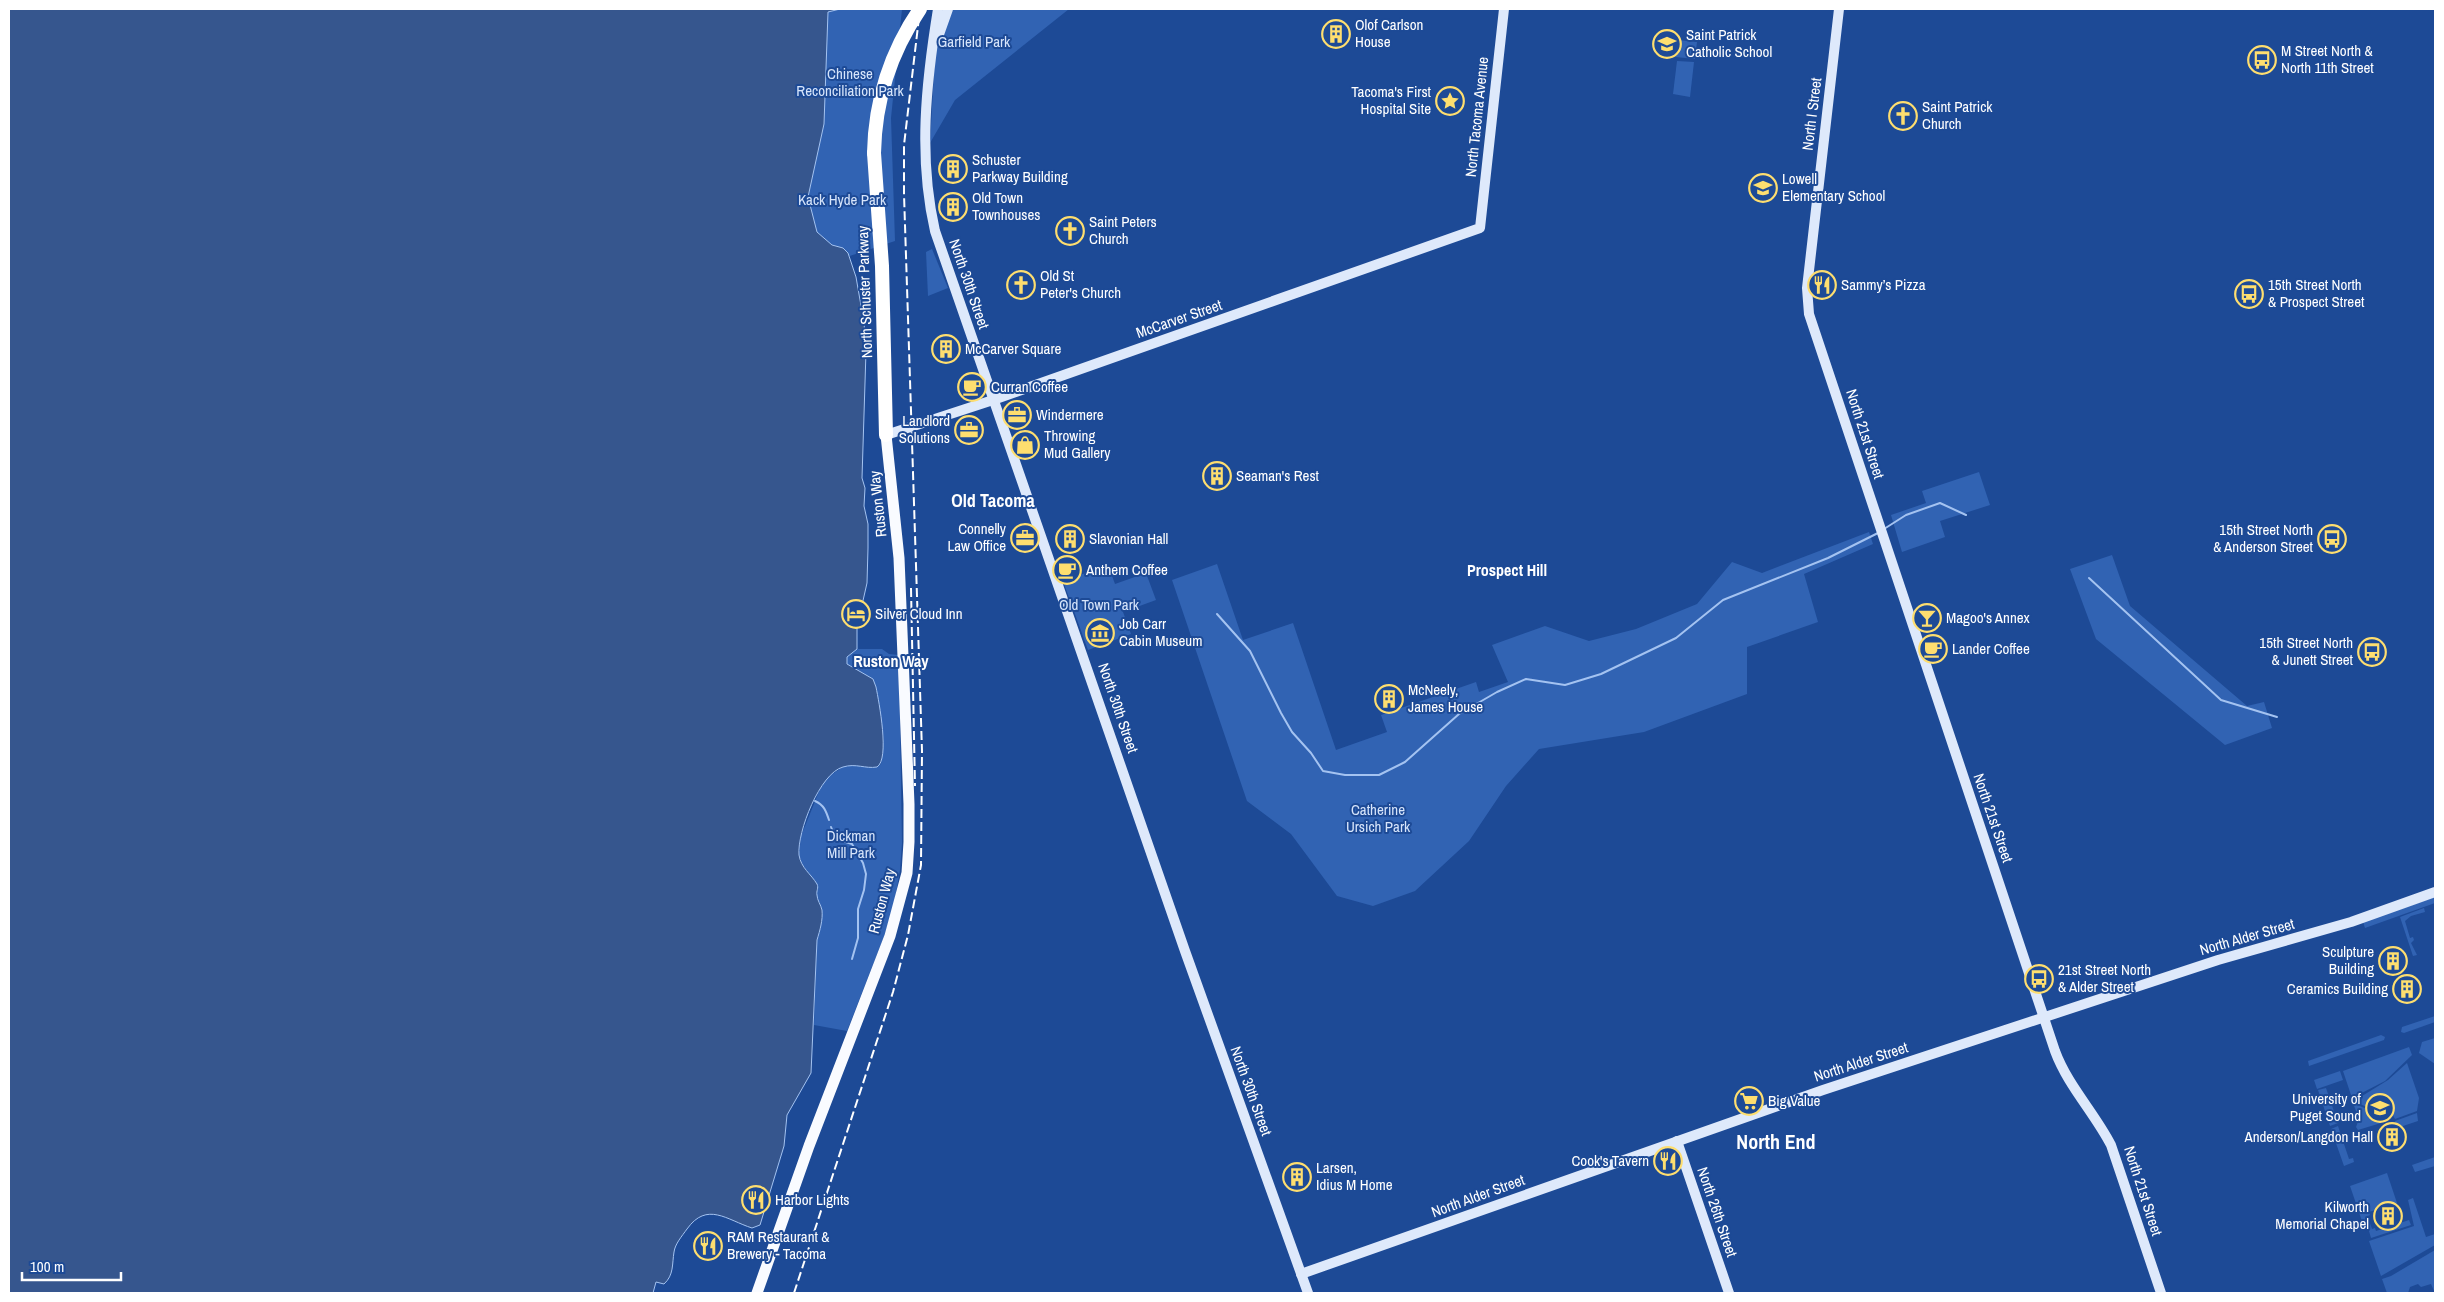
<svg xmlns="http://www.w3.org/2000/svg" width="2444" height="1302" font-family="'Archivo Narrow',sans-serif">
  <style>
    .green { fill: #3163b3 }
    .water { fill: #36568e; stroke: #a4c3f1 }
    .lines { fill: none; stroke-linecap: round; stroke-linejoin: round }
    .stream { stroke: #a4c3f1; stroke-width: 2 }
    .secondary { stroke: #dee9fb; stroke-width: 10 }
    .primary { stroke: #f9fbff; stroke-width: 11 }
    .highway { stroke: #fff; stroke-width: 14 }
    .rail { stroke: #fff; stroke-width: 2; stroke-dasharray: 9 4; stroke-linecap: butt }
    .highway-bridge { stroke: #fff; stroke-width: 14 }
    .labels { text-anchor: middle; stroke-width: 4; stroke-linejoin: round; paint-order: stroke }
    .poi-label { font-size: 15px; fill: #fff; stroke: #1d4a96; text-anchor: start }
    .park-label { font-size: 15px; fill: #d7e5fb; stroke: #1d4a96 }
    .street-label { font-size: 15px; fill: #fff; stroke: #1d4a96 }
    .neighbourhood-label { font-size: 16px; font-weight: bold; fill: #fff; stroke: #1d4a96 }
    .quarter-label { font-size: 18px; font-weight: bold; fill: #fff; stroke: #1d4a96 }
    .district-label { font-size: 20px; font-weight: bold; fill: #fff; stroke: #1d4a96 }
  </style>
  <rect width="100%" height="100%" fill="#1d4a96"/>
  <g class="green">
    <path d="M817,9H902L891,118L895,241L783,278Z"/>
    <path d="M949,9H1069L955,100L930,143L935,53Z"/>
    <path d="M1678,40L1697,42L1695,59L1676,57Z"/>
    <path d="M1677,61L1694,62L1690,97L1673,94Z"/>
    <path d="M932,249L948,288L928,296L926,252Z"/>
    <path d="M1979,472L1990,505L1940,521L1945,537L1902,552L1891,515L1926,503L1922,491Z"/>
    <path d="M1869,532L1873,544L1804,574L1818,622L1747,647V694L1644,732L1539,749L1506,786L1469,841L1415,891L1373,906L1337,896L1291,834L1247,801L1172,580L1217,564L1243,640L1293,623L1336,750L1387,732L1381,715L1476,682L1479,692L1508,682L1492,645L1545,626L1589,641L1636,629L1697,604L1732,562L1762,573Z"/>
    <path d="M2112,555L2130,606L2247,706L2264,702L2272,728L2225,745L2096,639L2070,569Z"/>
    <path d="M1108,565L1115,584L1146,573L1156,600L1123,612L1131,634L1088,650L1063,581Z"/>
    <path d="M857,649H882L889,654L899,655L902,843L900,870L895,899L885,934L847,1031L814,1025L817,940L821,926L822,909L816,894V883L802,864L799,855L801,836L822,784L827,777L843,767L857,764L873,768L881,764L884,739L876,687L873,679L847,664V657Z"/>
    <path d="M2435,897V903L2365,928L2363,922Z"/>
    <path d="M2424,908L2425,912L2411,916L2405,921L2410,938L2413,937L2414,940L2411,943L2417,955L2413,956L2400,917Z"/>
    <path d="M2435,1016V1022L2404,1033L2401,1032L2402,1027Z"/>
    <path d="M2381,1035L2385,1037L2384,1040L2309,1066L2308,1061Z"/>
    <path d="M2435,1038V1064L2419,1053L2422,1042Z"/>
    <path d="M2409,1047L2412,1055L2385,1081L2352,1098L2343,1071Z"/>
    <path d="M2407,1063L2419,1098L2417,1111L2395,1119L2389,1108L2377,1112L2354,1101L2388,1080Z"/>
    <path d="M2340,1071L2343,1080L2317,1089L2314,1080Z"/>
    <path d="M2326,1088L2338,1123L2330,1126L2318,1090Z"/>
    <path d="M2353,1103L2378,1114L2381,1123L2358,1130L2356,1127L2359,1119Z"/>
    <path d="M2417,1113L2418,1121L2397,1128L2395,1121Z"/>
    <path d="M2338,1126L2349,1159L2353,1158L2354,1162L2344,1166L2331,1129Z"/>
    <path d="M2435,1157V1166L2415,1172L2412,1165Z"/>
    <path d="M2387,1173L2397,1203L2369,1212L2370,1215L2368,1216L2369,1222L2363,1224L2350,1186Z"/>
    <path d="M2413,1198L2426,1237L2435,1234V1245L2381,1276L2369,1241L2414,1226L2408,1200Z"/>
    <path d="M2409,1220L2411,1225L2371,1238L2367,1224L2370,1223L2372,1229L2375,1228L2376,1231Z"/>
    <path d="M2435,1250V1293L2431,1284L2421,1287L2418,1284L2410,1287L2408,1293H2387L2382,1279L2391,1276Z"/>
  </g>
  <path class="water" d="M9,9H840L828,12L824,124L808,197L817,232L832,245L843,248L848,253L856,277L864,323L866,351L862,478L865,488L864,506L868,524V548L867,583L857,627V649L847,657V664L873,679L876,687C879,702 890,759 877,767C865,769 856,763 843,767C820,773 797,832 799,855C801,868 811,874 817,884C819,888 816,891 817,895C817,900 821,905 822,910C823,920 820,930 817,940L811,1073L787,1115L784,1146L760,1225L752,1228C727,1220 707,1201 687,1229C682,1236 675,1244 674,1252C672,1264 674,1275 664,1284L656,1282L653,1293H9Z"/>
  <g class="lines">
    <g class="stream">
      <path d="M1884,529L1906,515L1940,503L1966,515"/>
      <path d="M2089,578L2221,700L2277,717"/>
      <path d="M1217,614L1250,651L1281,713L1292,732L1311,753L1323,771L1345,775H1379L1405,762L1459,714L1497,692L1526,679L1565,685L1601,674L1676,638L1723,600L1828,558L1878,533"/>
      <path d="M815,801C824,805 826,811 829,820"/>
      <path d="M831,827C837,842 840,840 852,844L863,863L866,874L864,890L858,909V938L852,959"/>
    </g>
    <g class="secondary">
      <path d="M938,9C926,83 918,157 935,231L1185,951L1308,1293"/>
      <path d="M1839,9L1807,288L1809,314L2055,1051C2068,1086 2094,1112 2111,1145L2161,1293"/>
      <path d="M937,40L948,9"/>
      <path d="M886,435L993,400L1480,228L1504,9"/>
      <path d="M1677,1141L1729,1293"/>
      <path d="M1301,1274L1823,1090L2218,960L2351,922L2435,892"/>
    </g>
    <path class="primary" d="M757,1293L809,1146L890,936L907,873L909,842V804L899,558L886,435"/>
    <path class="highway" d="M874,153L882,266L886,435"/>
    <g class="rail">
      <path d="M911,588L915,786"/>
      <path d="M794,1293L893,992L908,935L921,865L922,751L904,194V145L920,9"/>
    </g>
    <path class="highway-bridge" d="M874,153C875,100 890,53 920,9"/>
  </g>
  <defs>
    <symbol id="building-ring" viewBox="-11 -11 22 22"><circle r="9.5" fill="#1d4a96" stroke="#fede6f" stroke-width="1.5"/><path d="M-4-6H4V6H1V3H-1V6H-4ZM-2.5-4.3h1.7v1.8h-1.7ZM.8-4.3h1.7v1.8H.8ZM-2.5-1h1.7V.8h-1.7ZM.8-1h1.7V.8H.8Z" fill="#fede6f"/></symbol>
    <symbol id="school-ring" viewBox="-11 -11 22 22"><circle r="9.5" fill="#1d4a96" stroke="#fede6f" stroke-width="1.5"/><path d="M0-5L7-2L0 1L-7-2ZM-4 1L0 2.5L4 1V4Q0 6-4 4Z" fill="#fede6f"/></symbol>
    <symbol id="bus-ring" viewBox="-11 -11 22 22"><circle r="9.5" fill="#1d4a96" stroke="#fede6f" stroke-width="1.5"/><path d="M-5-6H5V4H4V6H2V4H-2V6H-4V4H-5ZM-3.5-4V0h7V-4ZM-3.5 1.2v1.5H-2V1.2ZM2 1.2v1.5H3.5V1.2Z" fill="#fede6f"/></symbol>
    <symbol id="sight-ring" viewBox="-11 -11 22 22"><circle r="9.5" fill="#1d4a96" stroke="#fede6f" stroke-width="1.5"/><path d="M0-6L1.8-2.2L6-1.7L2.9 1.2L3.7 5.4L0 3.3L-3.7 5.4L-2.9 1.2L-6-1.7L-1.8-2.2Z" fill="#fede6f"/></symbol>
    <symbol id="church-ring" viewBox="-11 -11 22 22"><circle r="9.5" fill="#1d4a96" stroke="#fede6f" stroke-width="1.5"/><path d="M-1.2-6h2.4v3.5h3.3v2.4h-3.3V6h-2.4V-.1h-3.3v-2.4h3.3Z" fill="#fede6f"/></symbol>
    <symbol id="restaurant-ring" viewBox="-11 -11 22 22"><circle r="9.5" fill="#1d4a96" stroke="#fede6f" stroke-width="1.5"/><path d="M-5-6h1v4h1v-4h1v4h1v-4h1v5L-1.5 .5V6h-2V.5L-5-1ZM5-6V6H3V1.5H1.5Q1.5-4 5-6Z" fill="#fede6f"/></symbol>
    <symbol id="cafe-ring" viewBox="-11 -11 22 22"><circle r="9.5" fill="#1d4a96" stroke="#fede6f" stroke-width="1.5"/><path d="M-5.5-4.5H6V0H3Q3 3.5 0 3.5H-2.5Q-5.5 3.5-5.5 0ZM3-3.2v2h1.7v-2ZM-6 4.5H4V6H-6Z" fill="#fede6f"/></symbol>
    <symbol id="office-ring" viewBox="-11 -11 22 22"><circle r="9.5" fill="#1d4a96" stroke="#fede6f" stroke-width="1.5"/><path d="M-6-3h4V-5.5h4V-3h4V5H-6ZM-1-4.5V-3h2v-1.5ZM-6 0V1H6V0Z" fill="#fede6f"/></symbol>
    <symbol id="shop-ring" viewBox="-11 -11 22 22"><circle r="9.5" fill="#1d4a96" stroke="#fede6f" stroke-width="1.5"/><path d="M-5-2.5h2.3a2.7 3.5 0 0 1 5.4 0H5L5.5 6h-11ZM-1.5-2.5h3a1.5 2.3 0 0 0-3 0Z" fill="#fede6f"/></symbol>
    <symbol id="hotel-ring" viewBox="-11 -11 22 22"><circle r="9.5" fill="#1d4a96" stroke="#fede6f" stroke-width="1.5"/><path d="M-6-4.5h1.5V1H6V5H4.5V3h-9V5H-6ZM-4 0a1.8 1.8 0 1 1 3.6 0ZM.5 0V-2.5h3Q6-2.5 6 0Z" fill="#fede6f"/></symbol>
    <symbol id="bar-ring" viewBox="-11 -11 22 22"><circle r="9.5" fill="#1d4a96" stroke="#fede6f" stroke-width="1.5"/><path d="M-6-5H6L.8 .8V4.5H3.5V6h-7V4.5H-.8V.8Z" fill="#fede6f"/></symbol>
    <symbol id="museum-ring" viewBox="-11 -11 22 22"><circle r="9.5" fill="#1d4a96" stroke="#fede6f" stroke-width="1.5"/><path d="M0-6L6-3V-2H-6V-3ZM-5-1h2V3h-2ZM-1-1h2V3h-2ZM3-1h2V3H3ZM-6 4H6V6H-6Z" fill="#fede6f"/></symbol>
    <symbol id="supermarket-ring" viewBox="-11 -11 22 22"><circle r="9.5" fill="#1d4a96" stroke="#fede6f" stroke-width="1.5"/><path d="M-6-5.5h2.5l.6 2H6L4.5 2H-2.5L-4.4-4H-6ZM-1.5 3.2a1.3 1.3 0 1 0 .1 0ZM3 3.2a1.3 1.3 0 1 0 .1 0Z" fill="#fede6f"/></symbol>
    <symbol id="university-ring" viewBox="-11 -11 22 22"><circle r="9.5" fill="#1d4a96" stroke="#fede6f" stroke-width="1.5"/><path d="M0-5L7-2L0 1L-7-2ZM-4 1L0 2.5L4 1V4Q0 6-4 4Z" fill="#fede6f"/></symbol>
  </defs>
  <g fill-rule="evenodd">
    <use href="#building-ring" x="1320" y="18" width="32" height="32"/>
    <use href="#school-ring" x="1651" y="28" width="32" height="32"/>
    <use href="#bus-ring" x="2246" y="44" width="32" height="32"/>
    <use href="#sight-ring" x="1434" y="85" width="32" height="32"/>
    <use href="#church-ring" x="1887" y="100" width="32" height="32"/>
    <use href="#building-ring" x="937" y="153" width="32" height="32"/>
    <use href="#school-ring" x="1747" y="172" width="32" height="32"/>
    <use href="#building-ring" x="937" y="191" width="32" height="32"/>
    <use href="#church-ring" x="1054" y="215" width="32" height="32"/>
    <use href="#church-ring" x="1005" y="269" width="32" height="32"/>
    <use href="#restaurant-ring" x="1806" y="269" width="32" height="32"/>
    <use href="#bus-ring" x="2233" y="278" width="32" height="32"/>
    <use href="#building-ring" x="930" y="333" width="32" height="32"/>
    <use href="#cafe-ring" x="956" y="371" width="32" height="32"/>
    <use href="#office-ring" x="1001" y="399" width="32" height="32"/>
    <use href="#office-ring" x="953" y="414" width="32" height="32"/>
    <use href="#shop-ring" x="1009" y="429" width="32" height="32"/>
    <use href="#building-ring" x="1201" y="460" width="32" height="32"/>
    <use href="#office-ring" x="1009" y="522" width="32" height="32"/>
    <use href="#building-ring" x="1054" y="523" width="32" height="32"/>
    <use href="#bus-ring" x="2316" y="523" width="32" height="32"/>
    <use href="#cafe-ring" x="1051" y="554" width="32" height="32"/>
    <use href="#hotel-ring" x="840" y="598" width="32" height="32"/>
    <use href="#bar-ring" x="1911" y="602" width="32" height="32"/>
    <use href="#museum-ring" x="1084" y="617" width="32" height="32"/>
    <use href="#cafe-ring" x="1917" y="633" width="32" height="32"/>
    <use href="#bus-ring" x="2356" y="636" width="32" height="32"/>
    <use href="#building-ring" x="1373" y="683" width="32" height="32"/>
    <use href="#building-ring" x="2377" y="945" width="32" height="32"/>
    <use href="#bus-ring" x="2023" y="963" width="32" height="32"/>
    <use href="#building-ring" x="2391" y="973" width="32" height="32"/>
    <use href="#supermarket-ring" x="1733" y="1085" width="32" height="32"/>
    <use href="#university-ring" x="2364" y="1092" width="32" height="32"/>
    <use href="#building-ring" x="2376" y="1121" width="32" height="32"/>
    <use href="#restaurant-ring" x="1652" y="1145" width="32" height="32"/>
    <use href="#building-ring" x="1281" y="1161" width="32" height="32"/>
    <use href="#restaurant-ring" x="740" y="1184" width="32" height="32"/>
    <use href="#building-ring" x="2372" y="1200" width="32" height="32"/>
    <use href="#restaurant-ring" x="692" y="1230" width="32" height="32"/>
  </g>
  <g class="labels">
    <g class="poi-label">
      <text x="1355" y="30">Olof Carlson<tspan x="1355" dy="17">House</tspan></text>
      <text x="1686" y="40">Saint Patrick<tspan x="1686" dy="17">Catholic School</tspan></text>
      <text x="2281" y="56">M Street North &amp;<tspan x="2281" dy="17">North 11th Street</tspan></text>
      <text x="1431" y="97" text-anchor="end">Tacoma's First<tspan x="1431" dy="17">Hospital Site</tspan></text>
      <text x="1922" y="112">Saint Patrick<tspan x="1922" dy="17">Church</tspan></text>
      <text x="972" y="165">Schuster<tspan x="972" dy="17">Parkway Building</tspan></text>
      <text x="1782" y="184">Lowell<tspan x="1782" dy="17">Elementary School</tspan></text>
      <text x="972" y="203">Old Town<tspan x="972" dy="17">Townhouses</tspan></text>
      <text x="1089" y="227">Saint Peters<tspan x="1089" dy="17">Church</tspan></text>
      <text x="1040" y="281">Old St<tspan x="1040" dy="17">Peter's Church</tspan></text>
      <text x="1841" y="290">Sammy’s Pizza</text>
      <text x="2268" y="290">15th Street North<tspan x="2268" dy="17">&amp; Prospect Street</tspan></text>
      <text x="965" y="354">McCarver Square</text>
      <text x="991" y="392">Curran Coffee</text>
      <text x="1036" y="420">Windermere</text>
      <text x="950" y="426" text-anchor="end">Landlord<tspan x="950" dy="17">Solutions</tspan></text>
      <text x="1044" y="441">Throwing<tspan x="1044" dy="17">Mud Gallery</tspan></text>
      <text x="1236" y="481">Seaman's Rest</text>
      <text x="1006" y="534" text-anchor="end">Connelly<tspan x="1006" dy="17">Law Office</tspan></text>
      <text x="2313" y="535" text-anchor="end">15th Street North<tspan x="2313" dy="17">&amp; Anderson Street</tspan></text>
      <text x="1089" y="544">Slavonian Hall</text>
      <text x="1086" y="575">Anthem Coffee</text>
      <text x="875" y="619">Silver Cloud Inn</text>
      <text x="1946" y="623">Magoo's Annex</text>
      <text x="1119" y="629">Job Carr<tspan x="1119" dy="17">Cabin Museum</tspan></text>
      <text x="2353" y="648" text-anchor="end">15th Street North<tspan x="2353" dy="17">&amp; Junett Street</tspan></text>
      <text x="1952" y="654">Lander Coffee</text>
      <text x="1408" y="695">McNeely,<tspan x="1408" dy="17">James House</tspan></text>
      <text x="2374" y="957" text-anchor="end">Sculpture<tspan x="2374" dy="17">Building</tspan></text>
      <text x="2058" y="975">21st Street North<tspan x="2058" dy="17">&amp; Alder Street</tspan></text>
      <text x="2388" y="994" text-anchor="end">Ceramics Building</text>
      <text x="2361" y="1104" text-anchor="end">University of<tspan x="2361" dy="17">Puget Sound</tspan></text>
      <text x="1768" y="1106">Big Value</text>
      <text x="2373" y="1142" text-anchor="end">Anderson/Langdon Hall</text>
      <text x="1649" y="1166" text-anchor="end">Cook's Tavern</text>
      <text x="1316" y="1173">Larsen,<tspan x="1316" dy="17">Idius M Home</tspan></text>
      <text x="775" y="1205">Harbor Lights</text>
      <text x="2369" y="1212" text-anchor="end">Kilworth<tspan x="2369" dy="17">Memorial Chapel</tspan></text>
      <text x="727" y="1242">RAM Restaurant &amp;<tspan x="727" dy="17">Brewery - Tacoma</tspan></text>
    </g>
    <g class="park-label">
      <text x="974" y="47">Garfield Park</text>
      <text x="850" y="79">Chinese<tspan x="850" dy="17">Reconciliation Park</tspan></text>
      <text x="842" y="205">Kack Hyde Park</text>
      <text x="1099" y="610">Old Town Park</text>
      <text x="1378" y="815">Catherine<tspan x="1378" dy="17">Ursich Park</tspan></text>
      <text x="851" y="841">Dickman<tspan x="851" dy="17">Mill Park</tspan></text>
    </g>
    <g class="street-label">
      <text transform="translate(1812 114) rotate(-83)" y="5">North I Street</text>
      <text transform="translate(1477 117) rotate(-84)" y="5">North Tacoma Avenue</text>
      <text transform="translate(969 284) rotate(71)" y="5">North 30th Street</text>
      <text transform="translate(865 292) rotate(-92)" y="5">North Schuster Parkway</text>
      <text transform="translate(1179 319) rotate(-19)" y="5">McCarver Street</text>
      <text transform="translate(1865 434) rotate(72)" y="5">North 21st Street</text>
      <text transform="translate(878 504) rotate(-96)" y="5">Ruston Way</text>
      <text transform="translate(1118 708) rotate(71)" y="5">North 30th Street</text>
      <text transform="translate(1993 818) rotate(71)" y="5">North 21st Street</text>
      <text transform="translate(882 901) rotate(-75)" y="5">Ruston Way</text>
      <text transform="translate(2247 937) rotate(-16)" y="5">North Alder Street</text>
      <text transform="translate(1861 1062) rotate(-18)" y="5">North Alder Street</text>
      <text transform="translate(1251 1091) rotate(70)" y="5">North 30th Street</text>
      <text transform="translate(2143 1191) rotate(72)" y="5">North 21st Street</text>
      <text transform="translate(1478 1196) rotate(-20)" y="5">North Alder Street</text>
      <text transform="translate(1717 1212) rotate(71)" y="5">North 26th Street</text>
    </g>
    <g class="neighbourhood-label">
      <text x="1507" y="576">Prospect Hill</text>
      <text x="891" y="667">Ruston Way</text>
    </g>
    <g class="quarter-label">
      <text x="993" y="507">Old Tacoma</text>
    </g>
    <g class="district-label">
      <text x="1776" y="1149">North End</text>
    </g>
  </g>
  <rect width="2444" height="1302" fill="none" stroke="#ffffff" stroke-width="20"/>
  <path d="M22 1272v8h99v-8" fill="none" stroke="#ffffff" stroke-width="2.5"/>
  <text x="30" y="1272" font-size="15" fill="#ffffff" stroke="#1d4a96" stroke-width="4" paint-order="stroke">100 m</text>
</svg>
